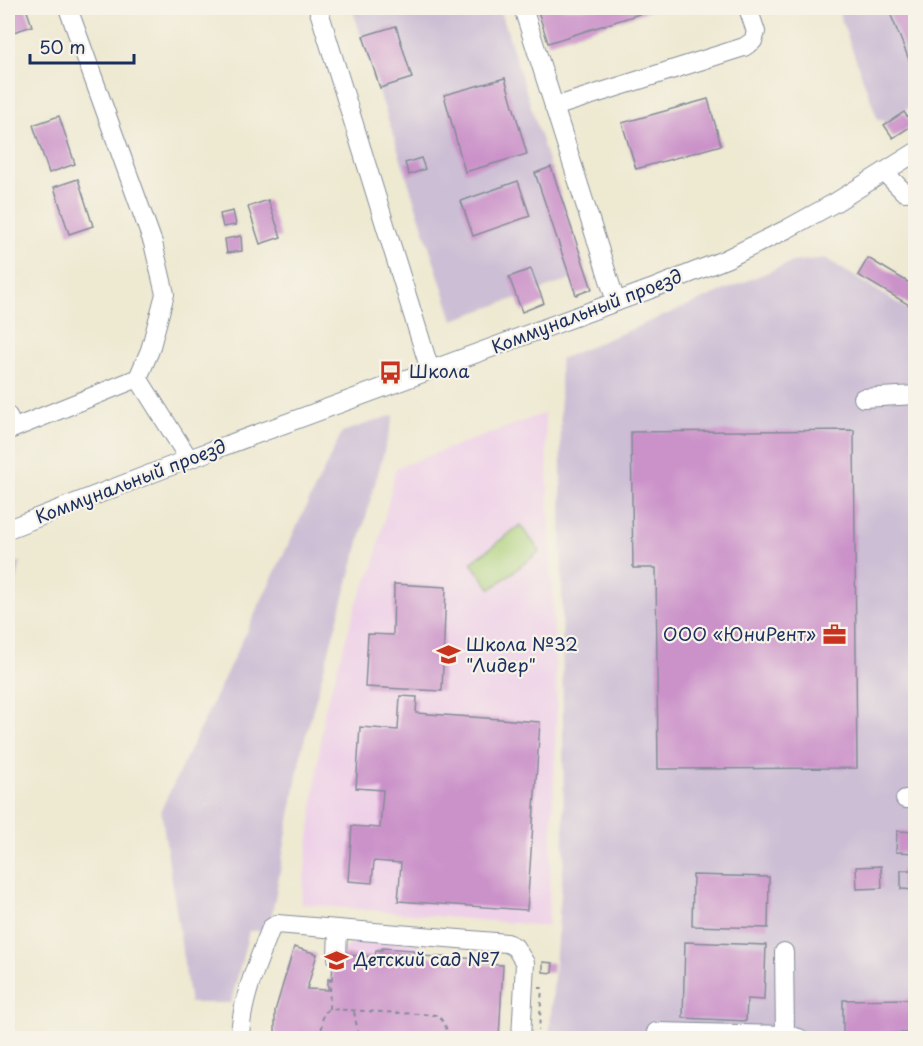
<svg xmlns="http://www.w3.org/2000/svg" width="923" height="1046" font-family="'Playpen Sans',sans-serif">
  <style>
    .built { fill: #eed0e8 }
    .industrial { fill: #ccbed4 }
    .green { fill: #abd079; stroke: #63806c; stroke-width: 1.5 }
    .building { fill: #cb92c9 }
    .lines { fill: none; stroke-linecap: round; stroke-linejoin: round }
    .minor-casing { stroke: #848c98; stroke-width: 20 }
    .path { stroke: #848c98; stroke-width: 2; stroke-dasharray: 4.5 4.5; stroke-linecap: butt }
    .minor { stroke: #fff; stroke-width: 18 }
    .labels { text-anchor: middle; stroke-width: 4.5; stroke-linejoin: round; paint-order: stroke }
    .street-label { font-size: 18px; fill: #1b2f5e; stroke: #f7f3e8 }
    .poi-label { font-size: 18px; fill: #1b2f5e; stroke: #f7f3e8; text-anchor: start }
  </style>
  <rect width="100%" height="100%" fill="#f7f3e8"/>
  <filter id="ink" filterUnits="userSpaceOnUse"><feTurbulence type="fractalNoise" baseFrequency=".0167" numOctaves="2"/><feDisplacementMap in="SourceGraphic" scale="12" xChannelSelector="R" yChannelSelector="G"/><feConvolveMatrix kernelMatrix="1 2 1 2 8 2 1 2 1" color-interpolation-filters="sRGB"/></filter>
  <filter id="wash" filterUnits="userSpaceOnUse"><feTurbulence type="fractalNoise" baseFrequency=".008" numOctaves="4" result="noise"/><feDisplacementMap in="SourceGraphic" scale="24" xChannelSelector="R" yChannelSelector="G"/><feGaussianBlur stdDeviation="1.35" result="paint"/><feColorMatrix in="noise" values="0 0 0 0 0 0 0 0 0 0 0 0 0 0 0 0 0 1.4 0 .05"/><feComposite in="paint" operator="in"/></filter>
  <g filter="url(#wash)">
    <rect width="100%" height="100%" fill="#eee9d1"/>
    <g class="built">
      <path d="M545,413L557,708L548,926L301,904L324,713L357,602L373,568L396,468Z"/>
      <path d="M356,940L419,943L418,959L344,955L332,980L333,962H328L329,949L345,950Z"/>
    </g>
    <g class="industrial">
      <path d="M352,8H500L584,275L453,320Z"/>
      <path d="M837,8H915V104L887,121L878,120Z"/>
      <path d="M825,258L915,314V1038H549L564,857L560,359L792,262Z"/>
      <path d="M394,415L302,749L269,931H249L231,1003H190L161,810L342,432Z"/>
      <path d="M21,561L8,621V568Z"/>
    </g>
    <path class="green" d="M520,525L540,551L491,589L471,563Z"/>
    <g id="blocks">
      <g class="building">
        <path d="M8,8H26L32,26L8,34Z"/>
        <path d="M537,8H658L548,43Z"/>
        <path d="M888,8H916V59L910,62Z"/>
        <path d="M396,26L412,78L380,88L363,36Z"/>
        <path d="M505,78L527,154L465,172L444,95Z"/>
        <path d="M708,99L721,145L636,169L622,123Z"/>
        <path d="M904,112L913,125L893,138L884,125Z"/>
        <path d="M59,116L75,164L49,173L33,125Z"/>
        <path d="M421,158L425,169L409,175L405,163Z"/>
        <path d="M551,167L592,289L576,295L535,173Z"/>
        <path d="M78,179L93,226L69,234L54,187Z"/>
        <path d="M518,181L530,216L473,236L461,201Z"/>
        <path d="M268,200L281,237L260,244L248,207Z"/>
        <path d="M233,211L236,225L223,227L220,214Z"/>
        <path d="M241,236L242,251L227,253L225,239Z"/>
        <path d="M868,258L916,287V309L858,275Z"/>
        <path d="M531,269L544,303L522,312L509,277Z"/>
        <path d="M854,430L857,768L658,769L656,568H633L631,432Z"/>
        <path d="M394,584L446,587L442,691L365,687L368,634L393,635Z"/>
        <path d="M400,696L417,697L416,713L540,722L527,910L398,901L401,863L374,861L372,883L348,881L352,826L380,828L383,790L356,788L360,727L398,730Z"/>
        <path d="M897,831L916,832V853L896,852Z"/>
        <path d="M881,866L882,888L857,889L856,867Z"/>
        <path d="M901,870H916V890L901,889Z"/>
        <path d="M693,875L769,877L768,928L692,926Z"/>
        <path d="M685,942L766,945L764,1000L747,999L746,1021L683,1018Z"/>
        <path d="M294,947L317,954L307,989L328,990V979L332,980L333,962L344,955L375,957L376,950H382V948L413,950V952H418V956L483,959V964L503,965L499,1038H275V1011Z"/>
        <path d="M543,962L553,963L552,973L543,972Z"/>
        <path d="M912,999V1033H843V1000Z"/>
      </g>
    </g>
  </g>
  <g filter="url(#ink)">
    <use href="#blocks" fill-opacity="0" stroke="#848c98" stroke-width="1.5"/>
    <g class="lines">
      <defs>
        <g id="minor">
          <path d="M68,8L153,243L165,294L150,350L138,378"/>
          <path d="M318,8L430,370"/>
          <path d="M523,8L616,302"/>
          <path d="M554,107L744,47L753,41L756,32L748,8"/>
          <path d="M884,172L904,192L916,191"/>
          <path d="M863,398L916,395"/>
          <path d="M8,416L12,429L138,378L189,459"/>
          <path d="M8,529L189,459L651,289L726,259L787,229L836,202L916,152"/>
          <path d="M905,799H916"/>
          <path d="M784,952L785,1035"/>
          <path d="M337,958L338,929"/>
          <path d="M656,1032L785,1035L799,1038"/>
          <path d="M240,1038C241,1000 257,964 271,928L277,924L507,943L515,947L525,963L521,1038"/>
        </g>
      </defs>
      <use href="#minor" class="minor-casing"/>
      <g class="path">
        <path d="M538,988H542L539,1030"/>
        <path d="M329,1009L331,973"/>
        <path d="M354,1012L359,1038"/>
        <path d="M321,1038L323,1014L329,1009L437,1015C444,1022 448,1028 447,1038"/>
      </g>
      <use href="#minor" class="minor"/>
    </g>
  </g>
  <defs>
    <symbol id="bus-bare" viewBox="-9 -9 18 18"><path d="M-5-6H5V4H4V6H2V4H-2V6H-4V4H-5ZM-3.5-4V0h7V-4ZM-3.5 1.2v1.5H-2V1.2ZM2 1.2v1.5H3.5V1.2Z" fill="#c8321e" stroke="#f7f3e8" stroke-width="2.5" paint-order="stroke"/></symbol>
    <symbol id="office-bare" viewBox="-9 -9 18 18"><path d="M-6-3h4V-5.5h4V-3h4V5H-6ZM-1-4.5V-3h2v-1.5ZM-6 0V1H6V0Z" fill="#c8321e" stroke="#f7f3e8" stroke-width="2.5" paint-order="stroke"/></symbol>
    <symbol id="school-bare" viewBox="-9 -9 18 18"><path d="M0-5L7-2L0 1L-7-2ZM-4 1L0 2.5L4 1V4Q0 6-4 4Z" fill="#c8321e" stroke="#f7f3e8" stroke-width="2.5" paint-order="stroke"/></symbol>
  </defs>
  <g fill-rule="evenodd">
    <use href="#bus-bare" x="374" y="356" width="33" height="33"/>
    <use href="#office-bare" x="818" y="618" width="33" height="33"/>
    <use href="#school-bare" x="432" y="638" width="33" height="33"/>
    <use href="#school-bare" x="320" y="944" width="33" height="33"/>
  </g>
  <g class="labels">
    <g class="street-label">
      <text transform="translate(587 312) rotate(-21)" y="6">Коммунальный проезд</text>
      <text transform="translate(131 482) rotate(-21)" y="6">Коммунальный проезд</text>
    </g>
    <g class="poi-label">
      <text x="409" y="378">Школа</text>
      <text x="816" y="641" text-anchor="end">ООО «ЮниРент»</text>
      <text x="466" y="651">Школа №32<tspan x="466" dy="21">"Лидер"</tspan></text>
      <text x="354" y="966">Детский сад №7</text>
    </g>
  </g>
  <rect width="923" height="1046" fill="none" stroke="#f7f3e8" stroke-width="30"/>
  <path d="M30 54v9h104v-9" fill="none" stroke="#1b2f5e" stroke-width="3"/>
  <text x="39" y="54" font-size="18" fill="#1b2f5e" stroke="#f7f3e8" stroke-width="4.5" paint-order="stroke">50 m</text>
</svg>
